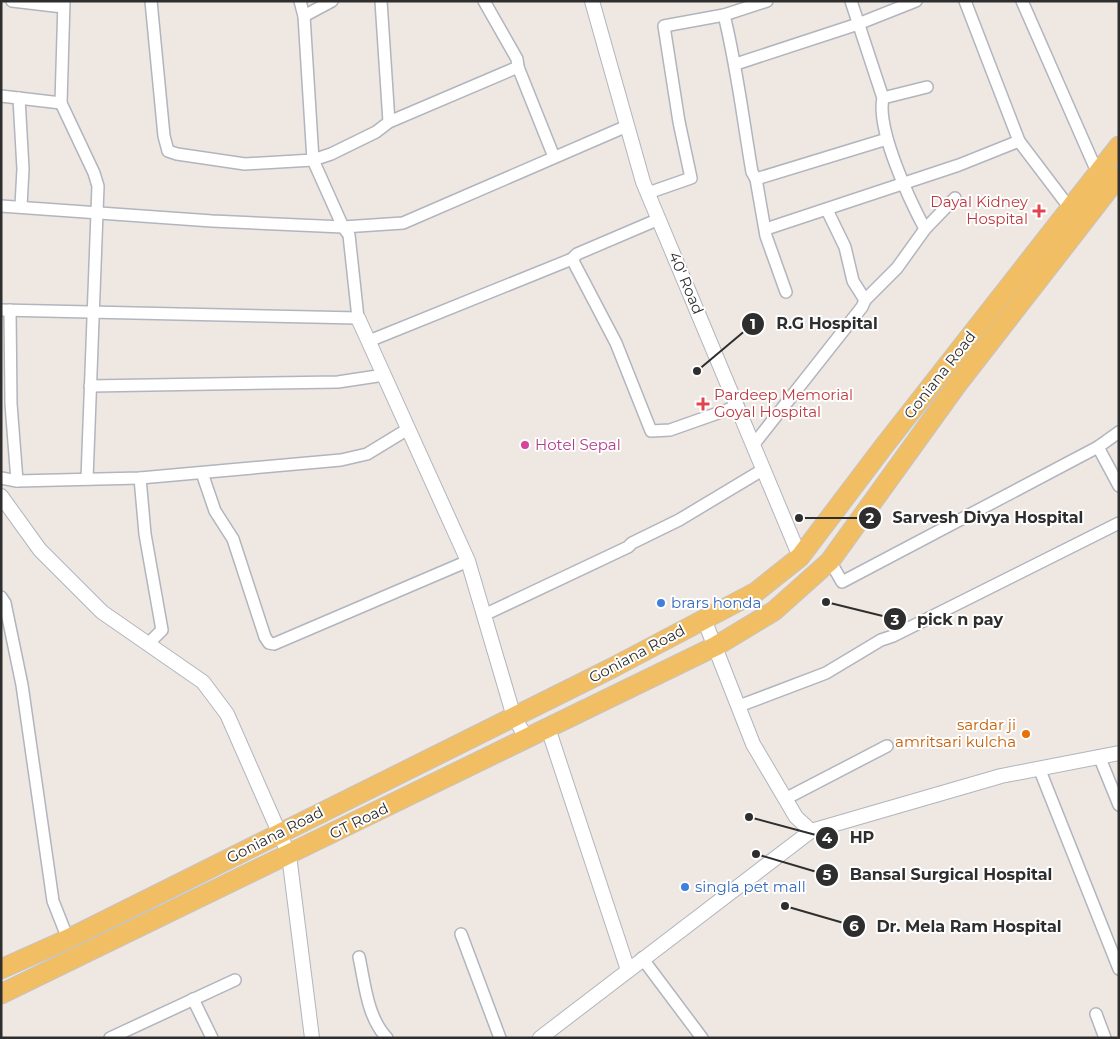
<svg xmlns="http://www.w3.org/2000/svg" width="1120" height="1039" font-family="Montserrat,sans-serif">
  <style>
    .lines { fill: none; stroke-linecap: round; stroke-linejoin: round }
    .minor-casing { stroke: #b1b5be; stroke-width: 14 }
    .tertiary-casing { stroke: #b1b5be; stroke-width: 16 }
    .primary-casing { stroke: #c4c4c4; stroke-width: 21 }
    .minor { stroke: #fff; stroke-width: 11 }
    .tertiary { stroke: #fff; stroke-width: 14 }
    .primary { stroke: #f2be63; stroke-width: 19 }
    .health-dot { fill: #e0444e; stroke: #fff; stroke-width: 2 }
    .hotel-dot { fill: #d1479c; stroke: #fff; stroke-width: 2 }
    .shop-dot { fill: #3f7fe0; stroke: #fff; stroke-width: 2 }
    .food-dot { fill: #e8710a; stroke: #fff; stroke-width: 2 }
    .labels { text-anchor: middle; stroke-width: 4; stroke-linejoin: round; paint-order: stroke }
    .health-label { font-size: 15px; fill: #be3a42; stroke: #fff; text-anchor: end }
    .street-label { font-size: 15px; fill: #2e2e2e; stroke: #fff }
    .hotel-label { font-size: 15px; fill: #b23c85; stroke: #fff; text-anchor: start }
    .shop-label { font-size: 15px; fill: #366cbe; stroke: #fff; text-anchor: start }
    .food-label { font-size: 15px; fill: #c56008; stroke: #fff; text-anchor: end }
    .leader { fill: none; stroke: #2e2e2e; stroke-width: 2 }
    .callout-dot { fill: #2e2e2e; stroke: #fff; stroke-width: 2 }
    .mark-label { font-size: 15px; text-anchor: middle; font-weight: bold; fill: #fff }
    .callout-label { font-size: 16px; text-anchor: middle; font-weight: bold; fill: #2e2e2e; stroke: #fff; stroke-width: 4; stroke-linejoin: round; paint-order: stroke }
  </style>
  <rect width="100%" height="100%" fill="#efe7e1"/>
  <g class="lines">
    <defs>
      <g id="minor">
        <path d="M12,1L63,7"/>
        <path d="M64,1L61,103L94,173L98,186L87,479"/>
        <path d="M151,1L164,136L168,151L177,154L245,164L313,160L331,154L376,132L389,122L518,67L517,59L484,1"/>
        <path d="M381,1L389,122"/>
        <path d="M851,1L883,98C876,129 910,201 925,229"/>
        <path d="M965,1L1019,141L1072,211"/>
        <path d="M1022,1L1098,174"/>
        <path d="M724,15C737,67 743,120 752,172L756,179L766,236L786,292"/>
        <path d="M304,16L332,1"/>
        <path d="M736,64L858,24L916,1"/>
        <path d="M518,67L554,157"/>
        <path d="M1,96L61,103"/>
        <path d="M19,98L23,169L21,206"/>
        <path d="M883,98L927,87"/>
        <path d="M756,179L887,139"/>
        <path d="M648,193L691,178L679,122L664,26L724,15L767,1"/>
        <path d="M1,206L212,221L343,227L403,223L627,126"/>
        <path d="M827,210L845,247L853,281L865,300"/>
        <path d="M766,229L959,165L1019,141"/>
        <path d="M572,259L616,343L651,431L670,430L738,406"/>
        <path d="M1,310L358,318L349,235L343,227L313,160L304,16L300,1"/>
        <path d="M10,310L11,404L17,481"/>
        <path d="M369,341L572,259L577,254L659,219"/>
        <path d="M90,386L338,382L384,375"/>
        <path d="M1119,432L1098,447L1119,486"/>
        <path d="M754,444L862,307L865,300L897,268L925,229L955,198"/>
        <path d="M202,473L215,511L233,539L265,637L269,643L274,644L468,561"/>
        <path d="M1,478L17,481L140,478L341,460L367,454L408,429"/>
        <path d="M140,478L145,534L162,630L148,644"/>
        <path d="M830,561L842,582L1098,447"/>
        <path d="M1,597L5,603L22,685L53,901L68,939"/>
        <path d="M484,615L628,547L632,543L679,520L764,469"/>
        <path d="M739,706L826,673L881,640L893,636L1119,523"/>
        <path d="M1099,756L1119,805"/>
        <path d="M1039,768L1119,969"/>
        <path d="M785,799L887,746"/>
        <path d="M461,934L500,1038"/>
        <path d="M359,957C365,984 367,1017 387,1038"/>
        <path d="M642,958L702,1038"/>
        <path d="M193,999L212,1038"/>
        <path d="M1096,1014L1105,1038"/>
        <path d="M110,1038L235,980"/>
      </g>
      <g id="tertiary">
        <path d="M592,1L643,182L800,557"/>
        <path d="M358,318L468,561L514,717L527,739"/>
        <path d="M1,496L40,550L102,612L203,682L227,714L289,855L312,1038"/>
        <path d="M704,619L753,744L796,817L811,831L1001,776L1119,753"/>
        <path d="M548,728L628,970"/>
        <path d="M540,1038L811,831"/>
      </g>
      <g id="primary">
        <path d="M1,969L68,939L612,668L756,592L800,557L884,446L1119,146"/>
        <path d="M1,994L716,646L774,611L830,561L956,386L1119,176"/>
      </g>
    </defs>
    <use href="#minor" class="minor-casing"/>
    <use href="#tertiary" class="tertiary-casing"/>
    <use href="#primary" class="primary-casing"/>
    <use href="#minor" class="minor"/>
    <use href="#tertiary" class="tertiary"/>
    <use href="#primary" class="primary"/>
  </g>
  <g class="health-dot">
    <path d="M1036.5 203.5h5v5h5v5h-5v5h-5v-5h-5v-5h5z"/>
    <path d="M700.5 396.5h5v5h5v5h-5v5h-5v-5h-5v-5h5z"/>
  </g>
  <circle class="hotel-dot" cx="525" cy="445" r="5"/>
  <g class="shop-dot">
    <circle cx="661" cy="603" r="5"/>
    <circle cx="685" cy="887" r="5"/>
  </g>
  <circle class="food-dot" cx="1026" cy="734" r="5"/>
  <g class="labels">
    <g class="health-label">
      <text x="1028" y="207">Dayal Kidney<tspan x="1028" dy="17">Hospital</tspan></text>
      <text x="714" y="400" text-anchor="start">Pardeep Memorial<tspan x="714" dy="17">Goyal Hospital</tspan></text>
    </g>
    <g class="street-label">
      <text transform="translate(686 283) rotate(67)" y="5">40' Road</text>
      <text transform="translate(940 375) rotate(-52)" y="5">Goniana Road</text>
      <text transform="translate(637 654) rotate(-28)" y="5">Goniana Road</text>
      <text transform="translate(359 821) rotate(-26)" y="5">GT Road</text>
      <text transform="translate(275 835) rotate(-27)" y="5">Goniana Road</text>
    </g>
    <g class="hotel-label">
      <text x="535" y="450">Hotel Sepal</text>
    </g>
    <g class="shop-label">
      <text x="671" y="608">brars honda</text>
      <text x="695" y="892">singla pet mall</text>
    </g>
    <g class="food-label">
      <text x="1016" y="730">sardar ji<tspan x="1016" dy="17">amritsari kulcha</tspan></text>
    </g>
  </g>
  <path class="leader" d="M697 371L753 324M799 518L870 518M826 602L895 619M749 817L827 838M756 854L827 875M785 906L854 926"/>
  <g class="callout-dot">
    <circle cx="697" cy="371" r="5"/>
    <circle cx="799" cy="518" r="5"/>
    <circle cx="826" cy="602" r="5"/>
    <circle cx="749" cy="817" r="5"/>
    <circle cx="756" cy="854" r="5"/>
    <circle cx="785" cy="906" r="5"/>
    <circle cx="753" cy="324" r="12"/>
    <circle cx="870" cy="518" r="12"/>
    <circle cx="895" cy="619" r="12"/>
    <circle cx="827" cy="838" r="12"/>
    <circle cx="827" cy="875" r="12"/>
    <circle cx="854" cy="926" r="12"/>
  </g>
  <g class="mark-label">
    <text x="753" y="329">1</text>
    <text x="870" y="523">2</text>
    <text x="895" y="625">3</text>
    <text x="827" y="843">4</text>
    <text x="827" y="880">5</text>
    <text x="854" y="931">6</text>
  </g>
  <g class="callout-label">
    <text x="827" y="329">R.G Hospital</text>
    <text x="988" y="523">Sarvesh Divya Hospital</text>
    <text x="960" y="625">pick n pay</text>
    <text x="862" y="843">HP</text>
    <text x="951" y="880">Bansal Surgical Hospital</text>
    <text x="969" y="932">Dr. Mela Ram Hospital</text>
  </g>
  <rect width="1120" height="1039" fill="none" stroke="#2e2e2e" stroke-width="5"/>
</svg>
